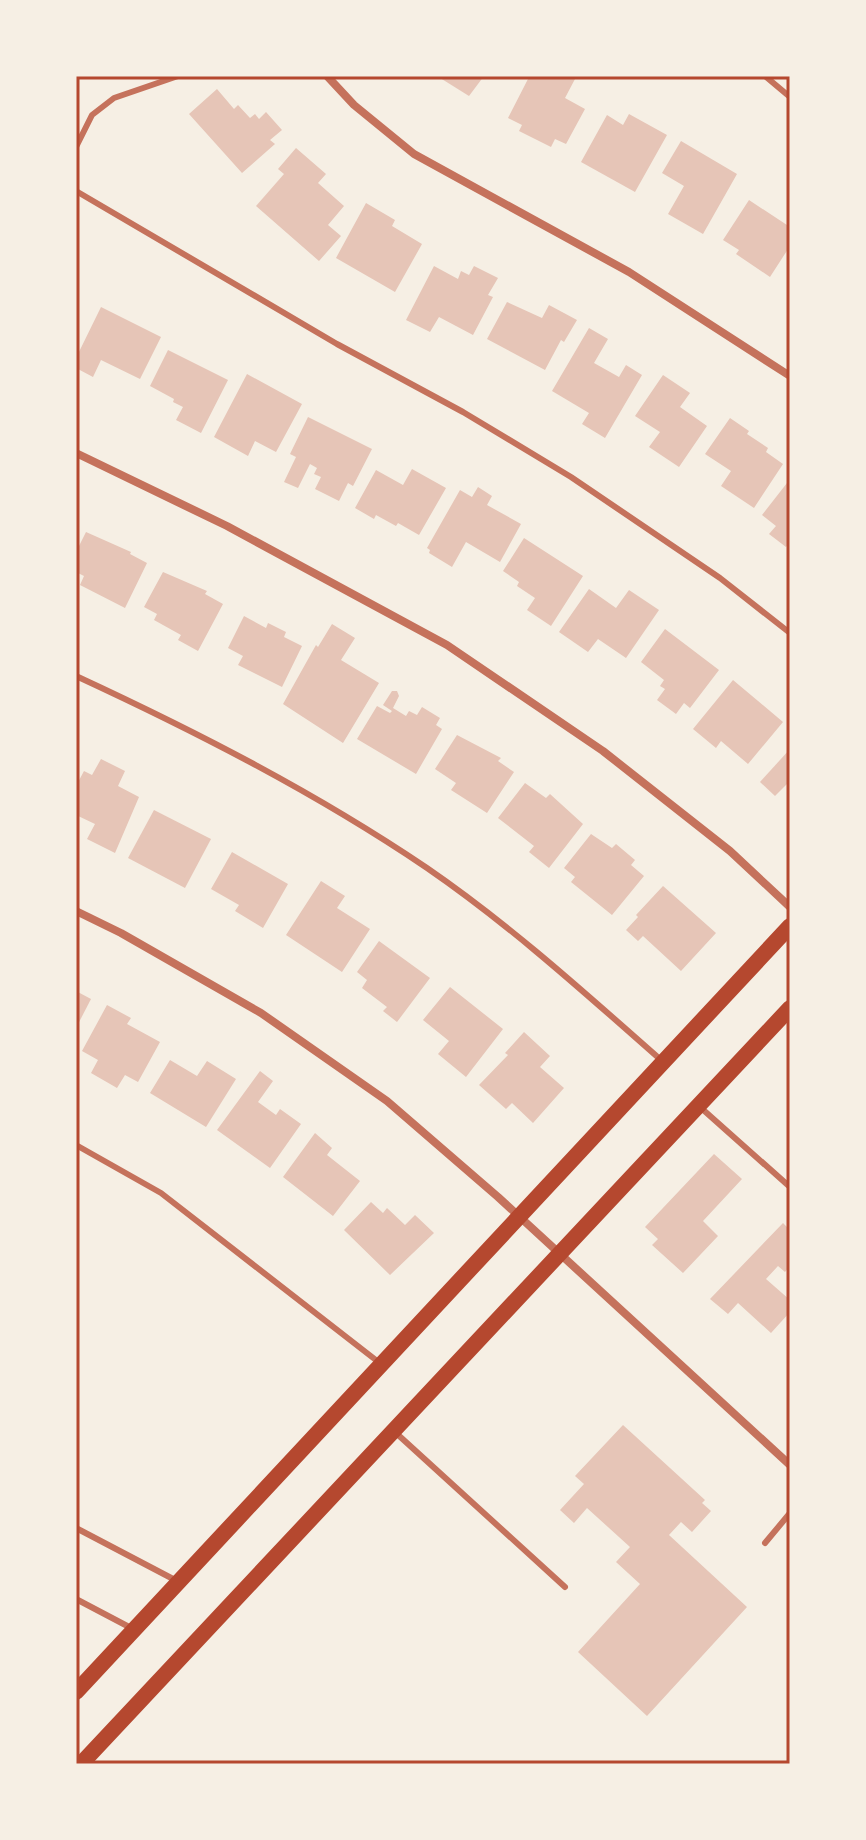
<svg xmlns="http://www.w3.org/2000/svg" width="866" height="1840" font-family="'Exo 2',sans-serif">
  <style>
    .building { fill: #e6c5b7 }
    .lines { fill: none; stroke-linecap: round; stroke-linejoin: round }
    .service { stroke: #c5725c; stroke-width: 6 }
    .minor { stroke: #c5725c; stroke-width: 8 }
    .secondary { stroke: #b5482f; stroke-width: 16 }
    .neatline { fill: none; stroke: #b5482f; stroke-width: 3 }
  </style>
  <rect width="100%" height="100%" fill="#f6efe4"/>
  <g class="building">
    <path d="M437,76H484L469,96Z"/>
    <path d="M534,76H570L575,79L565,98L585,109L566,144L555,139L551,147L519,131L522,125L508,118L528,79Z"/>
    <path d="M217,89L234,109L238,105L250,118L255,114L259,119L266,112L282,130L270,140L275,144L242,173L189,114Z"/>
    <path d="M629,114L667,135L635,192L581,162L607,115L623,125Z"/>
    <path d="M681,141L737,174L703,234L668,214L684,186L662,173Z"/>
    <path d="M296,148L326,174L318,183L344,206L328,225L341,236L319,261L256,206L284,174L278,169Z"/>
    <path d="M749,200L790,227V246L770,277L736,254L739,250L723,240Z"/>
    <path d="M366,203L395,220L392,226L422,244L395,292L336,258Z"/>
    <path d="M434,266L458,279L461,271L469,275L474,266L498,278L488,295L493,297L473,335L439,317L430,332L406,320Z"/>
    <path d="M507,302L542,318L549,305L577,320L564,342L561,340L545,370L487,339Z"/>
    <path d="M101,307L161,337L140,379L101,360L93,377L76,368V358Z"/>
    <path d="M589,328L608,339L594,363L619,377L626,365L642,375L605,438L582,424L589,413L552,391Z"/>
    <path d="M168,350L228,380L201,433L176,420L183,407L173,402L174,399L150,386Z"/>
    <path d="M247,374L302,404L276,452L255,441L248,456L214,437Z"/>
    <path d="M663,375L690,393L680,407L707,426L679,467L649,447L660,432L635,416Z"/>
    <path d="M308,417L372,449L353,486L348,483L339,501L315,489L321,477L314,474L317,468L310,464L298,488L284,482L296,457L290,454Z"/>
    <path d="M730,418L749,431L747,434L768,448L766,452L783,464L754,508L721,486L731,471L705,454Z"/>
    <path d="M412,469L446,488L419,535L398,523L396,526L376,515L374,519L355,508L376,470L403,485Z"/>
    <path d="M787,483L790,485V542L786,547L769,534L776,526L762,515Z"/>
    <path d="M478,487L492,496L487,505L521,524L500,562L466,542L452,567L429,553L430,550L427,548L460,490L472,497Z"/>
    <path d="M86,532L131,552L130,554L147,563L125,608L80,585L84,576L76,572V552Z"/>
    <path d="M524,538L583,576L551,626L527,610L535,598L517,586L519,582L503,571Z"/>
    <path d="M163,572L207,591L205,594L223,604L198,651L178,640L181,635L154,620L157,614L144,607Z"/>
    <path d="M589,589L616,608L629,590L659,610L626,658L598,639L588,652L559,632Z"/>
    <path d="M244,616L266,628L268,623L286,632L284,637L302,646L282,687L238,665L243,656L228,648Z"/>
    <path d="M332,624L355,638L341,660L379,683L343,743L283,704L316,645L318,647Z"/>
    <path d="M665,629L719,670L690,708L684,703L676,714L657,700L665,689L660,686L664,680L641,662Z"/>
    <path d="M733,680L783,722L748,764L721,741L716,748L693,729Z"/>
    <path d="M392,691H397L399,696L393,708L406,716L409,711L417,715L422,707L440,718L436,725L442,729L416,774L357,739L377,706L390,713L392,711L383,705Z"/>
    <path d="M457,735L501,758L498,761L514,772L487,813L451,790L456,783L435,769Z"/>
    <path d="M790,749V781L775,796L760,782Z"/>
    <path d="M101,759L125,771L118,786L139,797L115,853L87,839L95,824L76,815V786L84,771L92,775Z"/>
    <path d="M525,783L546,798L550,794L583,824L549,868L529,852L534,846L498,818Z"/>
    <path d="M154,810L211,839L185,888L128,858Z"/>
    <path d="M591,834L612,848L616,844L635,860L631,865L644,876L612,915L571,882L575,877L564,868Z"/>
    <path d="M232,852L288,884L263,928L235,911L239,905L211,889Z"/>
    <path d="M321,881L345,896L337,908L370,929L342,972L286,935Z"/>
    <path d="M663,886L716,933L681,971L643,936L638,941L626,930L638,917L636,915Z"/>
    <path d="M379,941L430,978L397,1022L383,1011L387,1007L362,988L367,980L357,972Z"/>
    <path d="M450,987L503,1029L466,1077L438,1054L449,1041L423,1020Z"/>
    <path d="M76,991L91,999L76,1028Z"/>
    <path d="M107,1005L131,1018L127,1024L160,1042L138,1082L125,1075L117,1088L91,1073L98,1060L82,1051Z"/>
    <path d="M524,1032L550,1056L540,1067L564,1088L533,1123L512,1103L506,1109L479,1085L508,1055L505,1053Z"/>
    <path d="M170,1060L197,1076L207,1061L236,1079L206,1127L150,1093Z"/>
    <path d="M260,1071L273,1081L258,1102L276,1115L280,1109L301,1124L270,1168L217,1130Z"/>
    <path d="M315,1133L332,1148L327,1155L360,1181L333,1216L283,1177Z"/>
    <path d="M714,1154L742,1179L703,1221L718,1236L683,1273L652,1245L658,1239L645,1227Z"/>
    <path d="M371,1202L383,1213L387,1208L405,1225L415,1215L434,1233L390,1275L344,1230Z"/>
    <path d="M783,1223L790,1230V1266L785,1272L778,1266L766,1279L790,1300V1312L771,1333L738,1303L728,1314L710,1299Z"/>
    <path d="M623,1425L705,1500L702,1503L711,1511L692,1532L681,1522L669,1535L747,1607L647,1716L578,1652L640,1584L616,1562L630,1547L587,1508L574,1523L560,1510L584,1484L575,1476Z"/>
  </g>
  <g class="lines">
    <g class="service">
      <path d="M765,76L790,97"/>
      <path d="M76,147L92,115L114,98L178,76"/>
      <path d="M76,191L337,344L463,412L571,477L720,578L790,633"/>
      <path d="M76,676C197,732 316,793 427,868C510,925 585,993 661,1060"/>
      <path d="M700,1107L790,1187"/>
      <path d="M76,1145L161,1193L381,1364"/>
      <path d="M396,1433L565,1587"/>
      <path d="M76,1528L177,1581"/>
      <path d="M765,1543L790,1513"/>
      <path d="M76,1599L133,1629"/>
    </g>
    <g class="minor">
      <path d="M327,76L354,105L414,154L629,272L790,376"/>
      <path d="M76,453L227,526L447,645L603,751L730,851L790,907"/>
      <path d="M76,911L121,933L261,1013L387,1101L498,1197L790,1465"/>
    </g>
    <g class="secondary">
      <path d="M76,1692L790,926"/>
      <path d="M81,1764L790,1008"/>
    </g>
  </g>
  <rect width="866" height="1840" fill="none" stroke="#f6efe4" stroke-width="156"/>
  <rect x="78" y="78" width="710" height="1684" class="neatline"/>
</svg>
